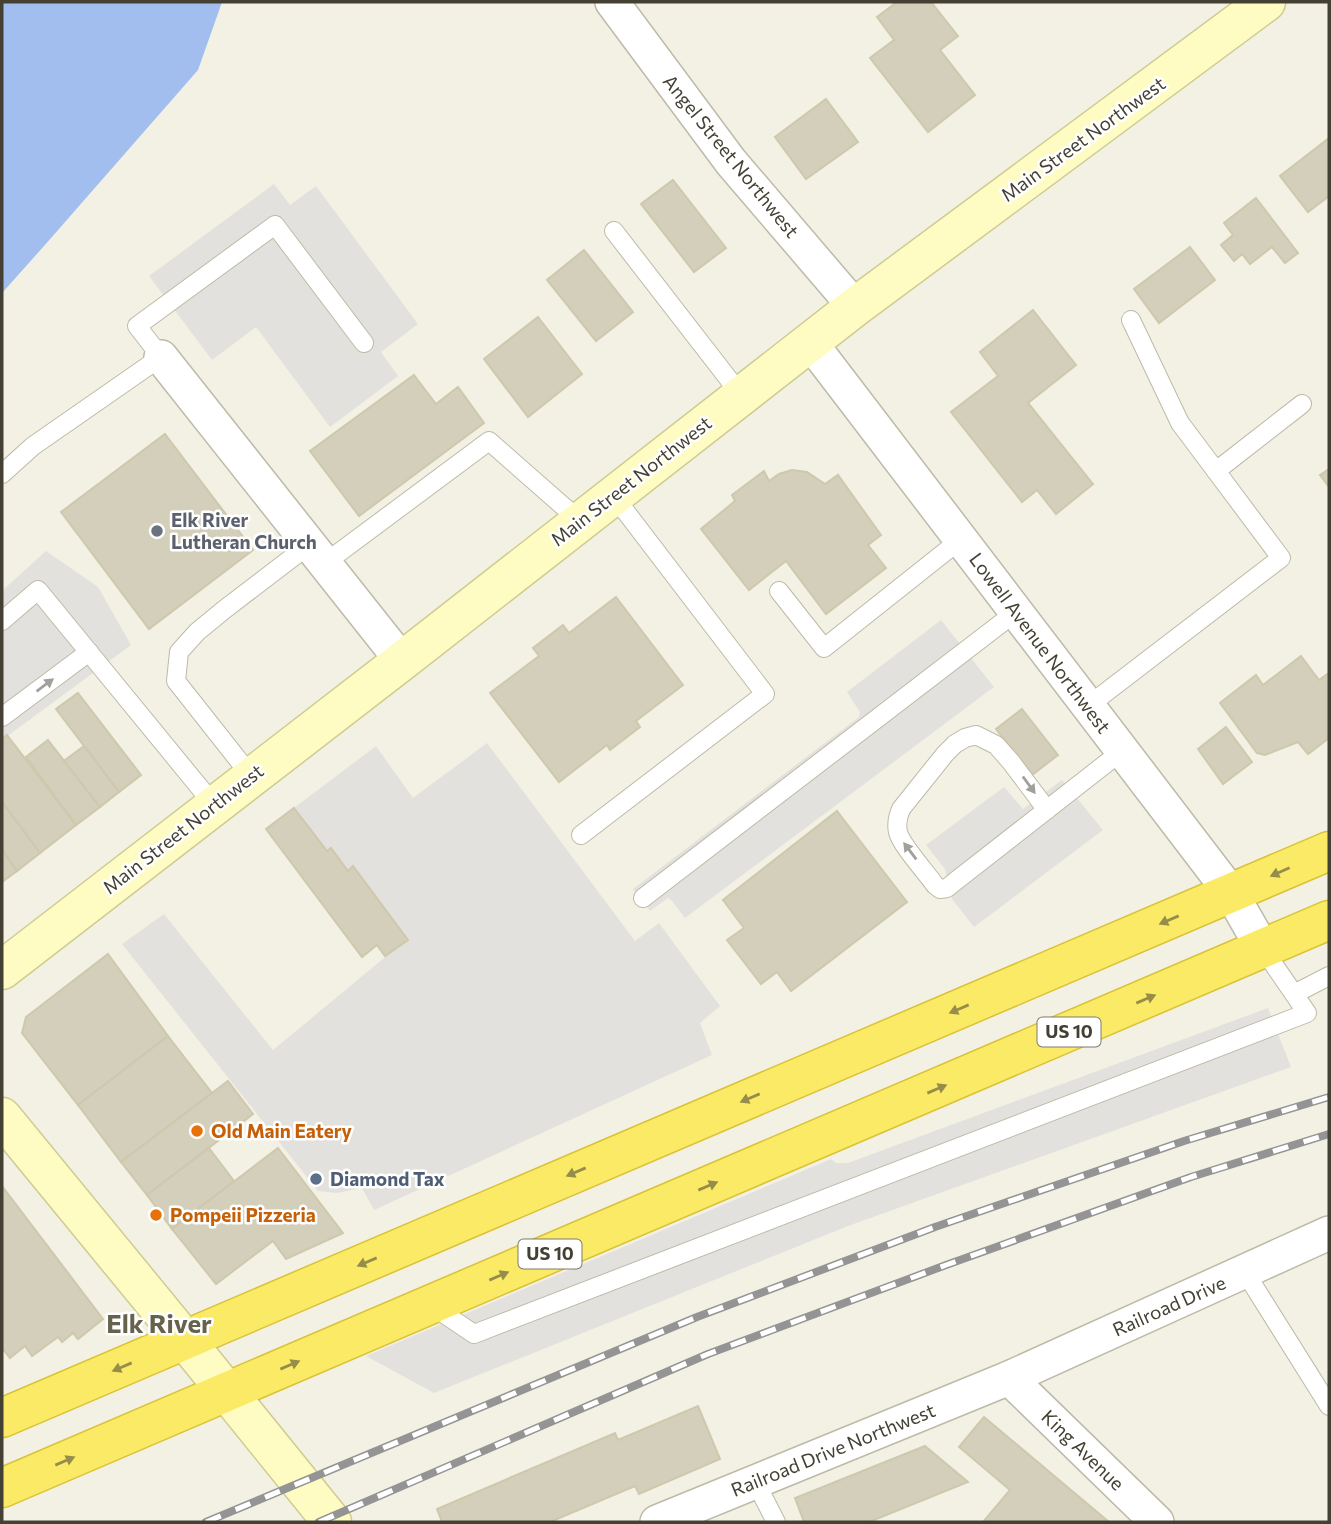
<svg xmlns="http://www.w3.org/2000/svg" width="1331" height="1524" font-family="Commissioner,sans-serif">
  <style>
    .parking { fill: #e3e1dd }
    .water { fill: #a1beef }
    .building { fill: #d3cfba; stroke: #cec8ad; stroke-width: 2 }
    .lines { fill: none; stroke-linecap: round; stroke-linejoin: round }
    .lane-casing { stroke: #bdbaa7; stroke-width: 20 }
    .street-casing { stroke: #bdbaa7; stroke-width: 36 }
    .secondary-casing { stroke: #cfcc92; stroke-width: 41 }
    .highway-casing { stroke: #dac236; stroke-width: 41 }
    .lane { stroke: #fff; stroke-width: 18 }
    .street { stroke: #fff; stroke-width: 33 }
    .secondary { stroke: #fefcc3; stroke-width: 38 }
    .highway { stroke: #fbea66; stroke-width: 38 }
    .rail-casing { stroke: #949494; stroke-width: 8 }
    .rail { stroke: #fff; stroke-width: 5; stroke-dasharray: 16; stroke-linecap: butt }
    .oneway { fill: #a2a09a }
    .oneway2 { fill: #968d4a }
    .worship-dot { fill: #6b7280; stroke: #fff; stroke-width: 2.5 }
    .food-dot { fill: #e8710a; stroke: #fff; stroke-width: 2.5 }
    .service-dot { fill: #5c6f8a; stroke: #fff; stroke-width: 2.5 }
    .labels { text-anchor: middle; stroke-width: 5; stroke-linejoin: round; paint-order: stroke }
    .shield { fill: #fff; stroke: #7c7a71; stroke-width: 2 }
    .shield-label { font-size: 18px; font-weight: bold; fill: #444134 }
    .street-label { font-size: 19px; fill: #444134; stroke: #fff }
    .worship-label { font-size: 19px; font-weight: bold; fill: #5b616d; stroke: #fff; text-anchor: start }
    .food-label { font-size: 19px; font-weight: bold; fill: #c56008; stroke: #fff; text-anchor: start }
    .service-label { font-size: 19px; font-weight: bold; fill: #4e5e75; stroke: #fff; text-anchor: start }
    .district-label { font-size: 26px; font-weight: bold; fill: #67624c; stroke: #fff }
  </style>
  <rect width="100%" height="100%" fill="#f2f1e4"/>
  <g class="parking">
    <path d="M274,184L290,205L316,186L418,324L381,352L398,376L330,427L256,327L212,360L149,276Z"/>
    <path d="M46,551L98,587L131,645L2,740V591Z"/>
    <path d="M941,620L994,687L685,918L672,901L668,898L650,911L633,889L859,717L860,712L847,692Z"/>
    <path d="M487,743L635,941L659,923L720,1006L700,1023L712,1055L374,1210L362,1188L337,1193L318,1191L122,944L164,914L273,1050L407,939L352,867L348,871L327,851L294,808L376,746L413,798Z"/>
    <path d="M1062,780L1103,830L974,927L952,899L945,869L926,845L1004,787L1023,809Z"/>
    <path d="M1268,1008L1291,1067L848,1226L434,1393L366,1356L831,1159L836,1163H848Z"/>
  </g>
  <path class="water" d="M2,2H222L198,70L44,246L2,293Z"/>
  <g class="building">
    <path d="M897,2H931L958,36L940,50L975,95L928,132L870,58L894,40L877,17Z"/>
    <path d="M826,99L858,142L806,179L775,137Z"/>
    <path d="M1329,138V196L1308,212L1280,176Z"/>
    <path d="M673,180L726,248L694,272L641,204Z"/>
    <path d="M1256,198L1298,253L1285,263L1272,247L1250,264L1242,254L1234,261L1221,245L1233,235L1224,223Z"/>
    <path d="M1190,247L1215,280L1159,323L1134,289Z"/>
    <path d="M584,250L633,312L596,341L547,280Z"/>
    <path d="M1033,310L1076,365L1028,403L1093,484L1056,514L1037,490L1022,502L951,412L998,376L980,352Z"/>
    <path d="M538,317L582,374L528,417L484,359Z"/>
    <path d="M414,375L436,404L458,387L484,423L359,516L310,451Z"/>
    <path d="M165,434L253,550L149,629L61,512Z"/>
    <path d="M1329,469V487L1320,475Z"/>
    <path d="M792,470L807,472L825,484L838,475L881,535L868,545L886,568L826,614L786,561L749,590L701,529L735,501L732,495L764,471L769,481L779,474Z"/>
    <path d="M616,597L683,685L636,721L640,727L610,750L607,745L559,782L490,693L539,656L533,648L563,625L569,633Z"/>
    <path d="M1301,656L1319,680L1329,673V738L1308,754L1298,742L1265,755L1257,753L1220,703L1256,675L1263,685Z"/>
    <path d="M78,693L141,775L119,792L56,709Z"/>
    <path d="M1022,709L1058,755L1032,775L996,729Z"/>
    <path d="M1226,727L1252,762L1223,784L1198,749Z"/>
    <path d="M7,735L76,825L40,853L2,802V739Z"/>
    <path d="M48,740L100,807L76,825L26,757Z"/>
    <path d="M84,746L119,792L100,807L64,761Z"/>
    <path d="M2,802L40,853L17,871L2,850Z"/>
    <path d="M294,808L327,851L331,848L348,871L353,866L408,940L385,956L377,945L362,957L266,829Z"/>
    <path d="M837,811L907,902L791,991L777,972L761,984L727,940L744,928L723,900Z"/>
    <path d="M2,850L17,871L2,882Z"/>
    <path d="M108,954L168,1036L78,1105L22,1033L26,1017Z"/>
    <path d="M168,1036L212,1093L121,1162L78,1105Z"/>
    <path d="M228,1081L253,1114L147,1195L121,1162Z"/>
    <path d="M209,1148L234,1181L172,1229L147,1195Z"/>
    <path d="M278,1148L343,1233L286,1259L273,1241L216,1284L172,1229Z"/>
    <path d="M2,1186L103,1319L78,1339L73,1333L62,1342L58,1337L32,1356L25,1346L10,1358L2,1348Z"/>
    <path d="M698,1406L720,1459L639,1494L635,1486L550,1522H442L437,1509L615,1433L618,1440Z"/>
    <path d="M984,1417L1109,1522H983L1010,1490L959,1447Z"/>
    <path d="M925,1446L968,1482L869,1522H804L795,1498Z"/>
  </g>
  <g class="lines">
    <defs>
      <g id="lane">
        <path d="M614,231L741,395"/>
        <path d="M1131,320L1180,423L1216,471L1302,404"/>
        <path d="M2,474L33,446L161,357L137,326L275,225L364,343"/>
        <path d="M325,563L489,441L580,521"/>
        <path d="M779,591L824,648L960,540"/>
        <path d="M2,621L38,590L214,805"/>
        <path d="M1088,706L1281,558L1216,471"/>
        <path d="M2,717L89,652"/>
        <path d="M251,776L176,681L179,652L197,632L225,609L310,544"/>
        <path d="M1047,810L1011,762L996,745L976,735L965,738L955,744L945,754L901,809C898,816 896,823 898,832C901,845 926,872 935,885L940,889L947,888L957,880L1122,751"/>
        <path d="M581,835L765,694L613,495"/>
        <path d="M643,898L1016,612"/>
        <path d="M1294,994L1329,976"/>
        <path d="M1245,1272L1329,1406"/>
        <path d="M431,1305L474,1334L1307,1013L1263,949"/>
        <path d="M755,1481L776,1522"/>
      </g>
      <g id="street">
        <path d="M612,2L731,162L855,307"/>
        <path d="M810,342L1231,893L1263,949"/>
        <path d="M161,357L402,661"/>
        <path d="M1009,1378L1157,1522"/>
        <path d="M657,1522L1009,1378L1329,1233"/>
      </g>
      <g id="secondary">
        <path d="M2,970L402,661L855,307L1266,2"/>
        <path d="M2,1117L185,1340L332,1522"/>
      </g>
      <g id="highway">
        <path d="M2,1418L1329,851"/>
        <path d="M2,1488L1329,920"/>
      </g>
    </defs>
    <use href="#lane" class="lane-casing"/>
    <use href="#street" class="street-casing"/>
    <use href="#secondary" class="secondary-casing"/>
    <use href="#highway" class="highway-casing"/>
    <use href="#lane" class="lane"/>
    <use href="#street" class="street"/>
    <use href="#secondary" class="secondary"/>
    <use href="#highway" class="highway"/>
    <defs>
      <g id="rail">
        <path d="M206,1522L697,1317L935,1227L1184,1141L1329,1097"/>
        <path d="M319,1522L708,1354L946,1265L1191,1177L1329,1134"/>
      </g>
    </defs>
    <use href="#rail" class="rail-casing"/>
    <use href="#rail" class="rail"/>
  </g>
  <defs><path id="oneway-solid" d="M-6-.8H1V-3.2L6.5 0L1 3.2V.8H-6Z" transform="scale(1.75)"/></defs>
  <g class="oneway">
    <use href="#oneway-solid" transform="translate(45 685) rotate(-37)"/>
    <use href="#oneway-solid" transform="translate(1029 785) rotate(54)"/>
    <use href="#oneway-solid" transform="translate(910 851) rotate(-127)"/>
  </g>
  <g class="oneway2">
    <use href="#oneway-solid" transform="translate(1280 872) rotate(156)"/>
    <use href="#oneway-solid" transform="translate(1169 920) rotate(157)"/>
    <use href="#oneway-solid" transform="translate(1146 999) rotate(-23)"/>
    <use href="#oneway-solid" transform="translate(959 1009) rotate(157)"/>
    <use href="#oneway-solid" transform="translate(937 1089) rotate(-23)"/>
    <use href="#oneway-solid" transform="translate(750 1098) rotate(157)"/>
    <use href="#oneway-solid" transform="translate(576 1172) rotate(157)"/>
    <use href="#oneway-solid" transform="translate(708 1186) rotate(-23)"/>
    <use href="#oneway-solid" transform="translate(367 1262) rotate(157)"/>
    <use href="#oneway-solid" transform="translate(499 1276) rotate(-23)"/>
    <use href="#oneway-solid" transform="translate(290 1365) rotate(-23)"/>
    <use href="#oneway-solid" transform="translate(122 1367) rotate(157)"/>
    <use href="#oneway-solid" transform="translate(65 1461) rotate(-23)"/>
  </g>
  <circle class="worship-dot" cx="157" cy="531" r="7"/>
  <g class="food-dot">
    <circle cx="197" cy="1131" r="7"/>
    <circle cx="156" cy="1215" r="7"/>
  </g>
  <circle class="service-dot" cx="316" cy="1179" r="7"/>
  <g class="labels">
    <g class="shield">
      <rect x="1037.5" y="1017.5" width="63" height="29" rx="5"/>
      <rect x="518.5" y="1239.5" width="63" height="29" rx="5"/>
    </g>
    <g class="shield-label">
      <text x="1069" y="1038">US 10</text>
      <text x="550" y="1260">US 10</text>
    </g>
    <g class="street-label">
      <text transform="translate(1083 139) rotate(-36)" y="7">Main Street Northwest</text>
      <text transform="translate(731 156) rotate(51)" y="7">Angel Street Northwest</text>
      <text transform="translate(631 481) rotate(-38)" y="7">Main Street Northwest</text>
      <text transform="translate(1040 643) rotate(53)" y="7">Lowell Avenue Northwest</text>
      <text transform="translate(183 829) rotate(-38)" y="7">Main Street Northwest</text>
      <text transform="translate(1169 1306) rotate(-24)" y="7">Railroad Drive</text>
      <text transform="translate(833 1450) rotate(-22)" y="7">Railroad Drive Northwest</text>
      <text transform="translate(1083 1450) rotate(44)" y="7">King Avenue</text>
    </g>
    <g class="worship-label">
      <text x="171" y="527">Elk River<tspan x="171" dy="22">Lutheran Church</tspan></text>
    </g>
    <g class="food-label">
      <text x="211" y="1138">Old Main Eatery</text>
      <text x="170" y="1222">Pompeii Pizzeria</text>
    </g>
    <g class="service-label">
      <text x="330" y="1186">Diamond Tax</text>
    </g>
    <g class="district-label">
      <text x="159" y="1333">Elk River</text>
    </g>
  </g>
  <rect width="1331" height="1524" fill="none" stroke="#444134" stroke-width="7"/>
</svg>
